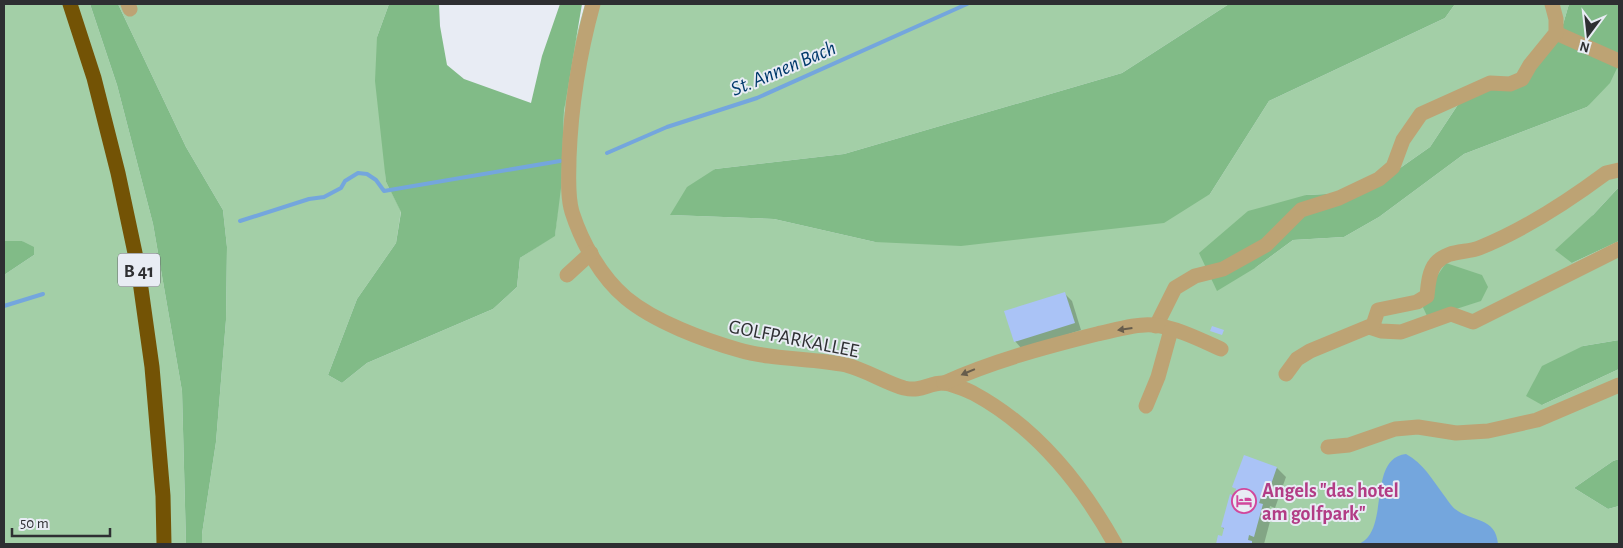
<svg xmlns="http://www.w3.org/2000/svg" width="1623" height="548" font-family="'Alegreya Sans',sans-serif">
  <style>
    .green { fill: #a3cfa7 }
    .forest { fill: #81bb87 }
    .water { fill: #74a6dd }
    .shadow { fill: #0003 }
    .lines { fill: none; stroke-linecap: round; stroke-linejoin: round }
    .stream { stroke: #74a6dd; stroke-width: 4 }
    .building { fill: #aac3f6 }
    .minor { stroke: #bda374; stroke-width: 15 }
    .highway { stroke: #735305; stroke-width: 15 }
    .oneway { fill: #675d4c }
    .labels { text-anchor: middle; stroke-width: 4; stroke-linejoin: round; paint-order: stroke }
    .shield { fill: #e8ecf4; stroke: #66686c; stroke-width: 1 }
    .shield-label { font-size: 19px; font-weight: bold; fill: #2e2f32 }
    .street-label { font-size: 20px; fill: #2e2f32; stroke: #e8ecf4 }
    .hotel-label { font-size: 20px; font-weight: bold; fill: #b23c85; stroke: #e8ecf4; text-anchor: start }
    .water-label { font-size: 21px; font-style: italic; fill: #00396b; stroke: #e8ecf4 }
  </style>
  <rect width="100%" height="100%" fill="#e8ecf4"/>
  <g class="green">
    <path d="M4,4H90L117,85L153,224L182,391L186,544H4V275L34,255L22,241H4Z"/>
    <path d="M118,4H389L377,37L386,182L401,211L396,243L357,299L328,375L342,383L367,363L493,309L517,287L520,258L555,235C560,194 561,154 564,113C567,76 575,39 585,4H1229L1122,73L844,154L715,169L671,215L774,219L875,242L1210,194L1269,101L1445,18L1455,4H1569L1559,38L1527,72L1463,97L1430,147L1366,192L1306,195L1255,268L1293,240L1344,237L1379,217L1464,154L1587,107L1619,64V187L1593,215L1572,263L1619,241V340L1583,346L1542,405L1619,369V459L1613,461L1574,488L1608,509L1619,506V544H202V534L216,442L226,320L227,247L223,210L186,147Z"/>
  </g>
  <g class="forest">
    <path d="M90,4H118L186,147L223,210L227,247L226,320L216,442L202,534V544H186L182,391L153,224L117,85Z"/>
    <path d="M389,4H439L440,26L447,65L464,79L531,103L542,56L560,4H582L564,111L561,188L555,236L520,258L517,287L493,309L367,363L342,383L328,375L357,299L396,243L401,212L386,182L375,81L377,37Z"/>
    <path d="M1229,4H1455L1445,18L1269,101L1210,194L1164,223L961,246L875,242L774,219L670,215L687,187L715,169L844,154L1122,73Z"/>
    <path d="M1569,4H1619V64L1610,83L1587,107L1464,154L1379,217L1344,237L1293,240L1255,268L1217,291L1199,253L1248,211L1306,195L1366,192L1430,147L1463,97L1527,72L1559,38Z"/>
    <path d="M1619,187V241L1572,263L1555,250L1593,215Z"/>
    <path d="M4,241H22L34,247V255L4,275Z"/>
    <path d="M1446,263L1482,275L1488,287L1481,301L1428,318L1420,301Z"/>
    <path d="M1619,340V369L1542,405L1526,396L1542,366L1583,346Z"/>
    <path d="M1619,459V506L1608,509L1574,488L1613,461Z"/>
  </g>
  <path class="water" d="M1406,454C1423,463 1432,479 1443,494C1447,499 1451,506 1455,509C1472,522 1496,517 1498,544H1359C1362,542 1366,540 1368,537C1386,515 1371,458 1406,454Z"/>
  <g class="shadow">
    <path d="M1065,294L1072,301L1081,330L1022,349L1015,341Z"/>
    <path d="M1277,468L1286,477L1275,508L1270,506L1269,511L1272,514L1264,544H1217L1219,537H1223L1225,530L1222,527L1235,497L1237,490L1234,487Z"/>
  </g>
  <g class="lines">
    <g class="stream">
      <path d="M607,153L667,127L757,98L967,4"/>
      <path d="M240,221L309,199L324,197L341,188L345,181L358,173L367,174L376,180L384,191L560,161"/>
      <path d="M4,306L43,294"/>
    </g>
  </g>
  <g class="building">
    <path d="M1065,292L1075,323L1014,342L1004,311Z"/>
    <path d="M1212,326L1224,330L1222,335L1210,331Z"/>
    <path d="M1244,455L1277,467L1266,499L1261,497L1259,503L1263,504L1254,537L1249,535L1248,540L1252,541V544H1216L1218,535L1222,536L1224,528L1221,527L1230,494L1234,496L1236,489L1232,487Z"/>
  </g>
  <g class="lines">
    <g class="minor">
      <path d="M128,4L130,9"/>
      <path d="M593,4C579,55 571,105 569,158C569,175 567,195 572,212C582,243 601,277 626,298C655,322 704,340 739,350C773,360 811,358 846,365C866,370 886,383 904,388C922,392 928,383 943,383C949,383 967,390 973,393C1036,427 1081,483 1115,544"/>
      <path d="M1556,33L1619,61"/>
      <path d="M567,275L591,253"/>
      <path d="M1156,326L1175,288L1195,276L1223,269L1266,245L1301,210L1339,198L1379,179L1393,167L1403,140L1421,114L1490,83L1510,84L1522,79L1530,65L1556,33V19L1552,4"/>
      <path d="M1369,327L1381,331L1401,332L1451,314L1473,322L1619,249"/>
      <path d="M1286,374L1297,359L1310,351L1373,325L1378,310L1417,302L1427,296C1428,285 1429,271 1436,263C1447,250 1466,253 1479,248C1524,230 1567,202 1606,173L1619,170"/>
      <path d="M944,383C993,361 1045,347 1097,334C1112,331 1138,323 1153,325C1175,327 1201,340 1221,349"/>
      <path d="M1146,406L1158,377L1171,330"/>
      <path d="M1328,447L1349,445L1395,429L1418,427L1456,433L1488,431L1537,420L1619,385"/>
    </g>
    <path class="highway" d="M70,4L94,78L118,173L138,267L152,367L163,496L164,544"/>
  </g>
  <defs><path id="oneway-solid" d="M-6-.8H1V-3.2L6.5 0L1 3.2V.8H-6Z" transform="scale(1.25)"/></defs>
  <g class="oneway">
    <use href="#oneway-solid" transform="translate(1125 329) rotate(172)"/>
    <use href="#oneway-solid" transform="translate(968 372) rotate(157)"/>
  </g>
  <defs>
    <symbol id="hotel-ring" viewBox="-11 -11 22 22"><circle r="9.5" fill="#e8ecf4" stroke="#d1479c" stroke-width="1.5"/><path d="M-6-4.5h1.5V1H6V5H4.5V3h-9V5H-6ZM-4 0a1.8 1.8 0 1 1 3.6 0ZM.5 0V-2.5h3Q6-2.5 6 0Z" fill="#d1479c"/></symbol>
  </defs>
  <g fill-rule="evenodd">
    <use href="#hotel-ring" x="1230" y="487" width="28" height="28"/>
  </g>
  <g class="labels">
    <rect class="shield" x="118" y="253.5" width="42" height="33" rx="4"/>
    <g class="shield-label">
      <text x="139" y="277">B 41</text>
    </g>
    <g class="street-label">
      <text transform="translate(794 338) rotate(11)" y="7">GOLFPARKALLEE</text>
    </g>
    <g class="hotel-label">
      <text x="1262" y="497">Angels "das hotel<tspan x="1262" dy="23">am golfpark"</tspan></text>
    </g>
    <g class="water-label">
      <text transform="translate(783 68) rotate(-23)" y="7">St. Annen Bach</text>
    </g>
  </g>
  <rect width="1623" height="548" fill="none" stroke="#2e2f32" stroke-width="10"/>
  <g transform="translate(1588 35) rotate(195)" stroke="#e8ecf4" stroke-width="4" paint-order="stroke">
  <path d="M0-4L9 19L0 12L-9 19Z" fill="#2e2f32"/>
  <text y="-8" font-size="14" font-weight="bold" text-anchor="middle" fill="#2e2f32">N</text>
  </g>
  <path d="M12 528v8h98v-8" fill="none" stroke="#2e2f32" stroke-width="2.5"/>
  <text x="20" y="528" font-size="15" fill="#2e2f32" stroke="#e8ecf4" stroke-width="4" paint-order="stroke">50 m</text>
</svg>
